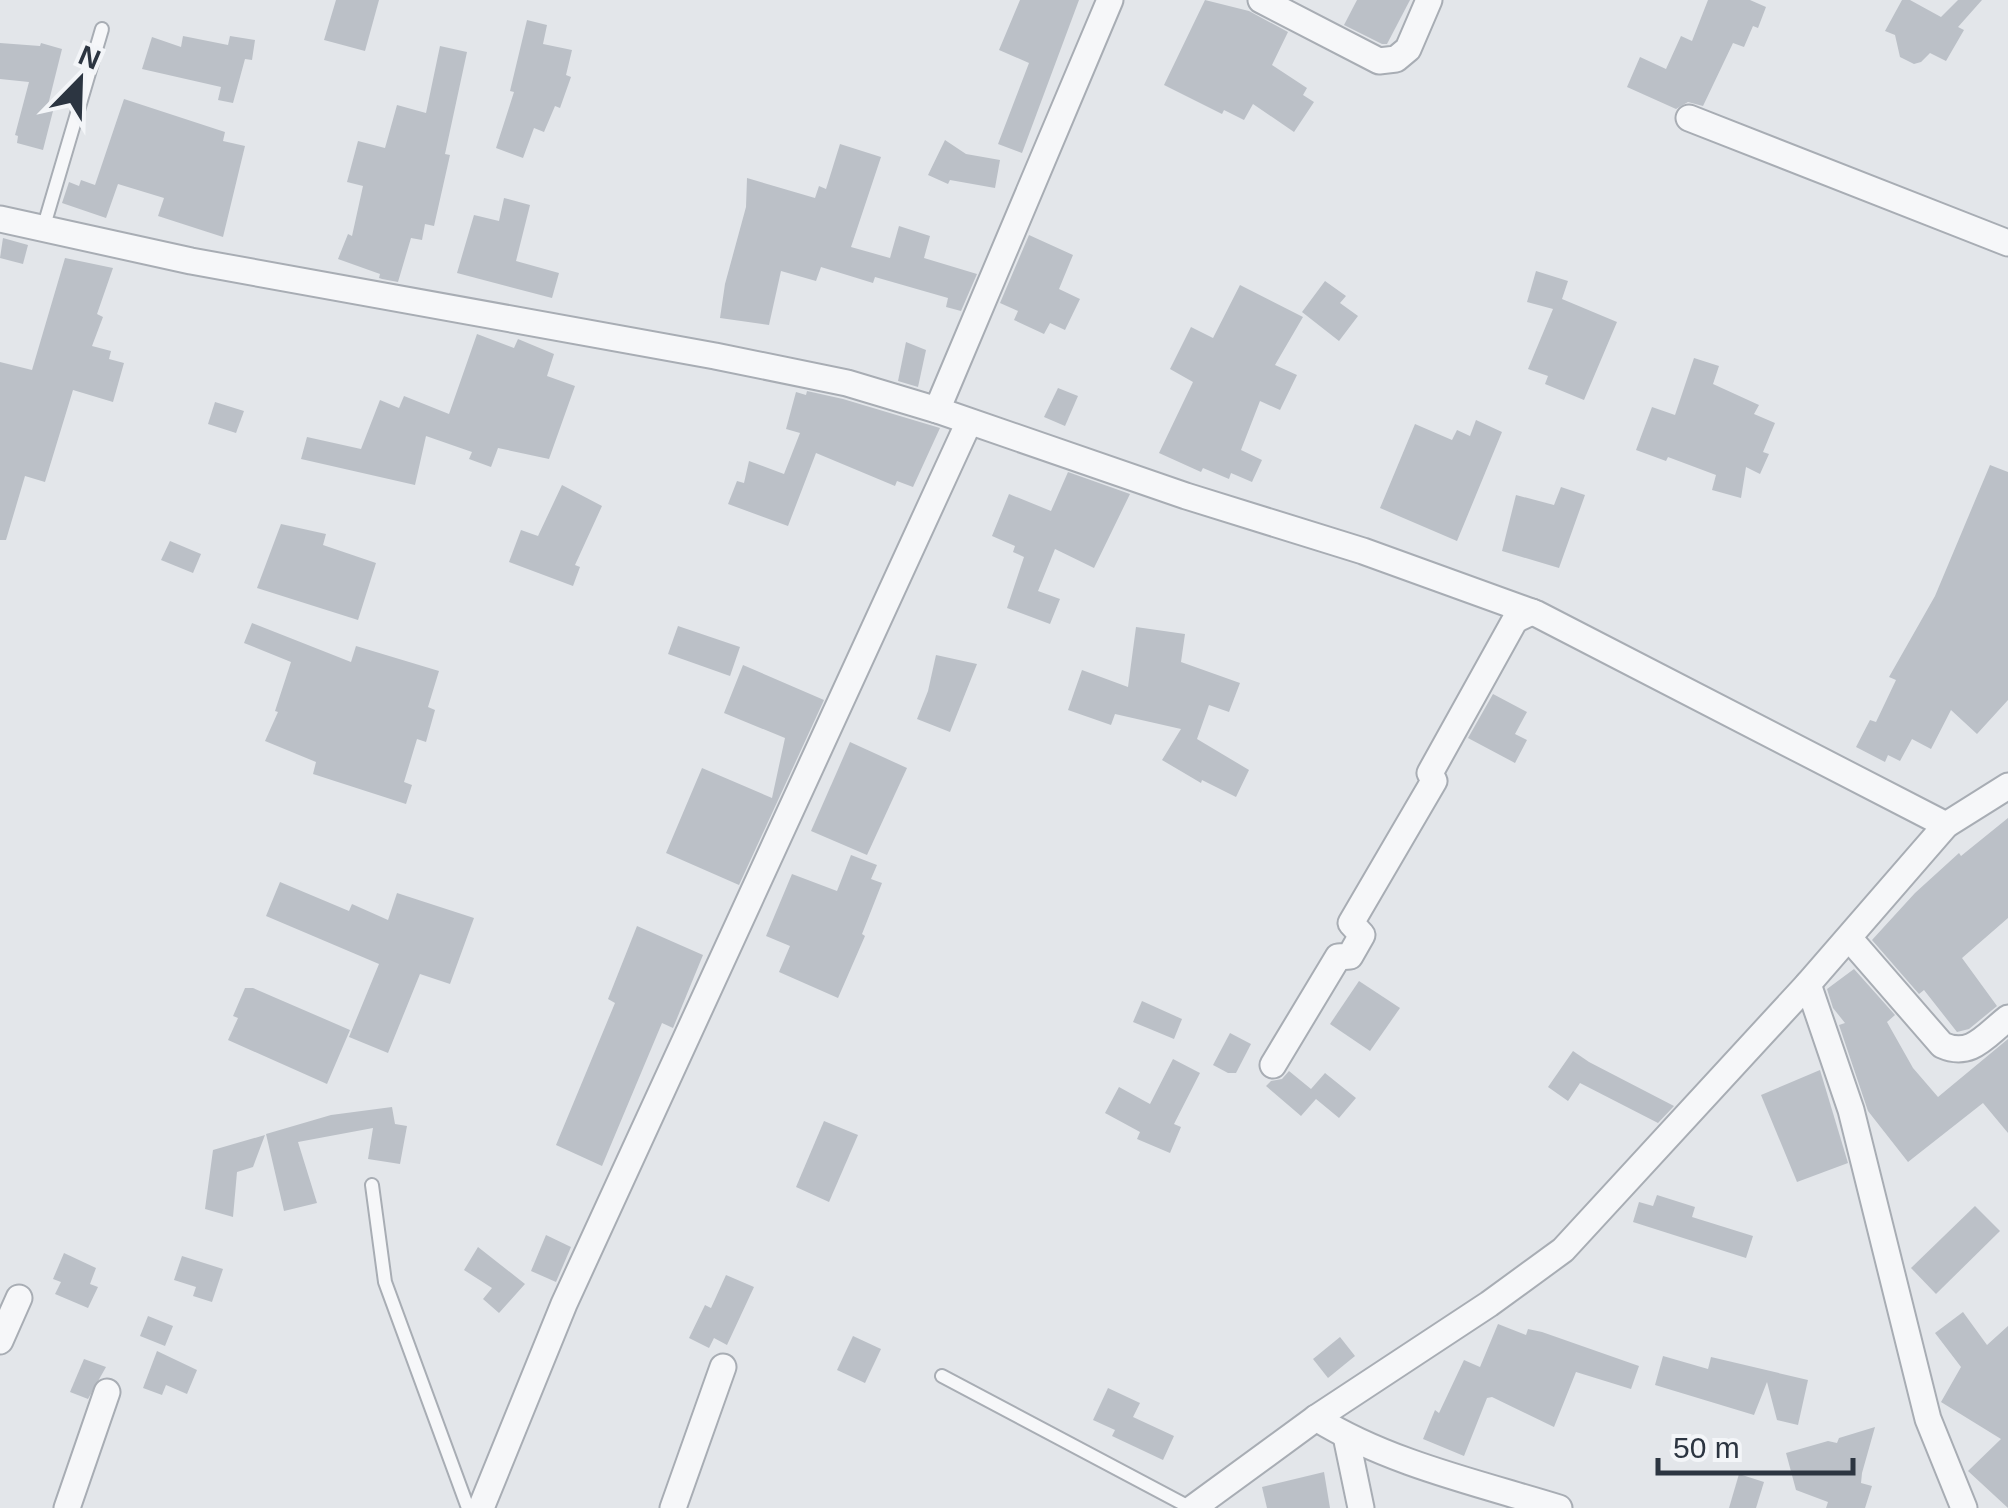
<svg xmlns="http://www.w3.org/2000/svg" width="2008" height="1508" font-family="Helvetica,sans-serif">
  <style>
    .building { fill: #bbc0c7 }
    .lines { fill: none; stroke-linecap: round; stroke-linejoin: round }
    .lane-casing { stroke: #a8adb4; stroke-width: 16 }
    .street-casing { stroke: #a8adb4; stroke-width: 29 }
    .lane { stroke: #f6f7f9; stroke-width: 12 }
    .street { stroke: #f6f7f9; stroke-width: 25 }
  </style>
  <rect width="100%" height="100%" fill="#e3e6ea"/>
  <g class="building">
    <path d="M336,0H379L365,51L324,40Z"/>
    <path d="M1020,0H1079L1022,153L998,144L1029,63L999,50Z"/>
    <path d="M1205,0L1249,11L1288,32L1272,65L1307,88L1303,95L1314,102L1294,132L1253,104L1244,120L1224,110L1222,114L1164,85Z"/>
    <path d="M1357,0H1410L1387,44H1382L1344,25Z"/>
    <path d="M1708,0H1750L1766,7L1758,28L1753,26L1744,47L1733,43L1703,106L1688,102L1676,109L1627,87L1640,57L1666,69L1681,36L1692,41Z"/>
    <path d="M1902,0H1910L1941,17L1958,0H1982L1958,27L1964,30L1946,61L1930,53L1921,62L1914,64L1900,57L1895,35L1885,31Z"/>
    <path d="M527,20L547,25L543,44L572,50L566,75L571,77L560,108L555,106L544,132L534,128L523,158L496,148L514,92L510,91Z"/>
    <path d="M183,36L228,45L230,36L255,40L252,60L245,59L233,103L218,100L221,87L142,69L152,37L181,47Z"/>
    <path d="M0,43L40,46L41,43L62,49L47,109L53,111L43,150L17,143L18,136L15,135L29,82L0,79Z"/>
    <path d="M440,46L467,52L445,154L450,155L434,226L425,224L422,240L411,238L398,282L382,279L379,278L380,274L338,259L348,234L352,236L363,186L347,182L358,141L385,148L397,105L426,113Z"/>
    <path d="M124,99L225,132L223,141L245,146L223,237L158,216L164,198L118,184L106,218L62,203L69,182L79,186L81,180L95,185Z"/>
    <path d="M945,140L966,154L1000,160L995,188L950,180L948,184L928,175Z"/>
    <path d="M840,144L881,157L851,247L890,258L899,226L930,236L924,258L977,274L961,311L946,307L948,298L875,277L873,283L821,267L816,281L781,271L769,325L720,318L725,284L746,207L747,178L815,198L819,186L826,189Z"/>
    <path d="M504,198L530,205L516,261L559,273L552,298L457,273L474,215L499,221Z"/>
    <path d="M1029,235L1073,255L1059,289L1080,299L1065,330L1050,323L1044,334L1014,320L1018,311L1000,303Z"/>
    <path d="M3,238L28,245L23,264L0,258Z"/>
    <path d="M65,258L113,268L97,314L103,317L92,346L111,351L109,359L124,363L113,402L73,390L45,482L25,476L6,540H0V362L32,370Z"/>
    <path d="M1536,271L1568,281L1562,299L1617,322L1584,400L1545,384L1548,376L1528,369L1553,309L1527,302Z"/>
    <path d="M1325,281L1346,296L1340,303L1358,316L1339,341L1302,312Z"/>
    <path d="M1240,285L1303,317L1275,365L1297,375L1280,410L1260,401L1241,450L1262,460L1252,482L1231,473L1229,479L1203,468L1201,472L1159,453L1193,382L1170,369L1191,327L1213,338Z"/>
    <path d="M477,334L514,348L518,339L554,354L547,376L575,386L549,459L498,448L491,467L469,459L472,452L426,436L415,485L301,459L307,437L361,449L380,400L399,408L404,396L449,414Z"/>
    <path d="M906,342L926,350L918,387L898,381Z"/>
    <path d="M1694,358L1719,366L1713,384L1759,405L1754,414L1775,423L1763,452L1769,454L1760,474L1746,467L1741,498L1712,490L1716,475L1668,457L1666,461L1636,450L1652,407L1675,415Z"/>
    <path d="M1058,388L1078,396L1065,426L1044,417Z"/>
    <path d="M807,391L843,399L940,428L913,487L897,481L895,486L816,453L788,526L728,504L737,481L744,483L749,461L784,474L800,433L786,429L796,392L806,395Z"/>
    <path d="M215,402L244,411L236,433L208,424Z"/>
    <path d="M1476,420L1502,432L1457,541L1380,508L1415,424L1452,440L1457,430L1470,436Z"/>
    <path d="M1990,465L2008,472V700L1977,734L1951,710L1931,749L1912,739L1900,761L1888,755L1885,762L1856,747L1870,720L1876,722L1896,680L1889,677L1935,596Z"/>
    <path d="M1068,472L1130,494L1094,568L1055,549L1038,591L1060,599L1050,624L1007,608L1024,557L1013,552L1015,546L992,536L1009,494L1051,511Z"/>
    <path d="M562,485L602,506L575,565L580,567L573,586L509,562L521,530L538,536Z"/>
    <path d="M1561,487L1585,495L1559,568L1502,551L1516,495L1554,505Z"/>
    <path d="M281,524L326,534L323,545L376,563L358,620L257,588Z"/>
    <path d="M170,541L201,554L193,573L161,560Z"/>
    <path d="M252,623L351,662L356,646L439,671L428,707L435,710L426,742L417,739L404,782L412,785L406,804L313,774L316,762L265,741L278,712L275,711L291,662L244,643Z"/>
    <path d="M678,626L740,647L730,676L668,654Z"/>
    <path d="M1136,627L1185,634L1181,662L1240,683L1229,712L1209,705L1197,739L1249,770L1236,797L1202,780L1201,783L1162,760L1181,729L1115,714L1111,725L1068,710L1082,670L1128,687Z"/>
    <path d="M936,655L977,664L950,732L917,719L928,691Z"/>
    <path d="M743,665L824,700L739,885L666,853L702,768L772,798L785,738L724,713Z"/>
    <path d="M1493,694L1527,712L1515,734L1527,740L1515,763L1468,738Z"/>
    <path d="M850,742L907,768L867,855L811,831Z"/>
    <path d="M2008,818V918L1962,958L1997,1006L1969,1029L1957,1032L1924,990L1919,994L1872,940L1915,893L1959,853L1961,856Z"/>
    <path d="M851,855L877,865L871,879L882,883L862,934L865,936L838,998L779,972L790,946L766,936L792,874L837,891Z"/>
    <path d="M280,882L349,911L352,904L388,920L397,893L474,918L450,984L420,974L388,1053L349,1037L379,964L266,916Z"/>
    <path d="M637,926L703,955L673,1028L662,1023L602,1166L556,1145L615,1003L608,999Z"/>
    <path d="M1854,969L1895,1015L1887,1022L1913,1068L1938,1097L2008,1039V1133L1983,1103L1908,1162L1868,1111L1839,1025L1845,1023L1833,1008L1827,989Z"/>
    <path d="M1359,981L1400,1008L1370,1051L1330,1024Z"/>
    <path d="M245,988H253L350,1030L327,1084L228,1040L238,1018L233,1016Z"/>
    <path d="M1142,1001L1182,1019L1174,1039L1133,1022Z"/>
    <path d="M1230,1033L1251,1044L1236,1073H1228L1213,1065Z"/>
    <path d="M1573,1051L1589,1062L1674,1106L1658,1123L1580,1083L1568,1101L1548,1087Z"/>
    <path d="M1173,1059L1200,1073L1174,1124L1181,1127L1170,1153L1137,1139L1140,1132L1105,1113L1119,1087L1150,1104Z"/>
    <path d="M1820,1070L1848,1163L1797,1182L1761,1095Z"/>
    <path d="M1289,1071L1311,1089L1325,1073L1356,1098L1339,1118L1316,1099L1301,1116L1266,1086L1271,1081L1282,1079Z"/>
    <path d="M392,1107L395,1124L407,1126L400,1164L368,1159L373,1128L298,1142L317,1203L284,1211L266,1134L331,1115Z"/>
    <path d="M824,1121L858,1135L829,1202L796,1187Z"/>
    <path d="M265,1135L253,1167L237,1172L233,1217L205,1209L213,1150Z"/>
    <path d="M1657,1195L1695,1207L1692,1217L1753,1236L1746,1258L1633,1222L1639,1202L1653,1206Z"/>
    <path d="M1975,1206L2000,1231L1936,1294L1911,1268Z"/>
    <path d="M546,1235L571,1247L556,1282L531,1271Z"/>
    <path d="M478,1247L525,1284L499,1313L483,1299L492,1288L464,1270Z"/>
    <path d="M64,1253L96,1268L90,1284L98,1287L88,1308L55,1294L61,1282L53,1279Z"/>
    <path d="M182,1256L223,1269L212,1302L193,1296L196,1287L174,1280Z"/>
    <path d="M726,1275L754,1287L727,1345L714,1338L709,1348L689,1338L705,1305L711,1308Z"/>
    <path d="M1963,1312L1987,1345L2008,1326V1508L1968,1471L2001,1439L1941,1402L1961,1367L1935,1333Z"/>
    <path d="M148,1316L173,1326L165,1346L140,1336Z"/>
    <path d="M1498,1324L1526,1335L1528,1329L1542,1332L1639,1366L1631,1389L1576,1372L1554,1427L1492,1397L1487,1398L1464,1456L1423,1439L1435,1410L1439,1413L1464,1360L1480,1367Z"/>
    <path d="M853,1336L881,1349L865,1383L837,1370Z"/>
    <path d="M1340,1337L1355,1356L1328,1378L1313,1359Z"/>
    <path d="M157,1351L197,1370L187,1394L166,1385L162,1395L143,1388Z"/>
    <path d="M1663,1356L1708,1369L1711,1357L1808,1380L1798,1425L1777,1420L1767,1382L1754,1415L1655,1385Z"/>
    <path d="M84,1359L106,1367L88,1399L70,1392Z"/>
    <path d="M1108,1388L1140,1403L1133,1417L1174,1436L1163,1460L1112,1436L1115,1430L1093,1420Z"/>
    <path d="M1875,1427L1862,1473L1861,1483L1872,1486L1865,1508H1826L1828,1502L1796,1490L1786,1453L1828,1441L1837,1443L1839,1438Z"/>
    <path d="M1324,1472L1330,1508H1267L1262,1487Z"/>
    <path d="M1739,1474L1764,1482L1756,1508H1729Z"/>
  </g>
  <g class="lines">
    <defs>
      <g id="lane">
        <path d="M43,229L102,29"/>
        <path d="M372,1185L385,1282L468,1508"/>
        <path d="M942,1376L1191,1508"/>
      </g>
      <g id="street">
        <path d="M1261,0L1379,61L1396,59L1408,49L1429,0"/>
        <path d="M1689,118L2008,243"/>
        <path d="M0,219L191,261L715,356L847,383L937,410L1186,496L1363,551L1537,614L1946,825"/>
        <path d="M937,410L1110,0"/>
        <path d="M1849,938L1942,1045C1971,1058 1985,1036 2008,1018"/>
        <path d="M1808,984L1851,1110L1928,1419L1964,1508"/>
        <path d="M1273,1065L1338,957L1350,956L1362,935L1351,923L1434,781L1430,773L1515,620L1532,612"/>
        <path d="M0,1341L19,1298"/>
        <path d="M1316,1418C1388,1463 1478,1483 1559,1508"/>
        <path d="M1346,1436L1361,1508"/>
        <path d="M67,1508L107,1392"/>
        <path d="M481,1508L564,1304L969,422"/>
        <path d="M673,1508L723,1367"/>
        <path d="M1193,1508L1316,1418L1489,1304L1563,1250L1808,984L1946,825L2008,786"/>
      </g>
    </defs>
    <use href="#lane" class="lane-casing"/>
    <use href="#street" class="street-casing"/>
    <use href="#lane" class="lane"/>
    <use href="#street" class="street"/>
  </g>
  <g transform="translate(80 80) rotate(23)" stroke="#f3f5f8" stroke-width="8" paint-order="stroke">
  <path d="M0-8L18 38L0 25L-18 38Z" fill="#2c3541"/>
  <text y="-15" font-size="28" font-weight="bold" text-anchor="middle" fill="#2c3541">N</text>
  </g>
  <path d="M1658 1458v15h195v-15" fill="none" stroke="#2c3541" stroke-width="5"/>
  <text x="1673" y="1458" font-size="30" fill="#2c3541" stroke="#f3f5f8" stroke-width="8" paint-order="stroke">50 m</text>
</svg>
